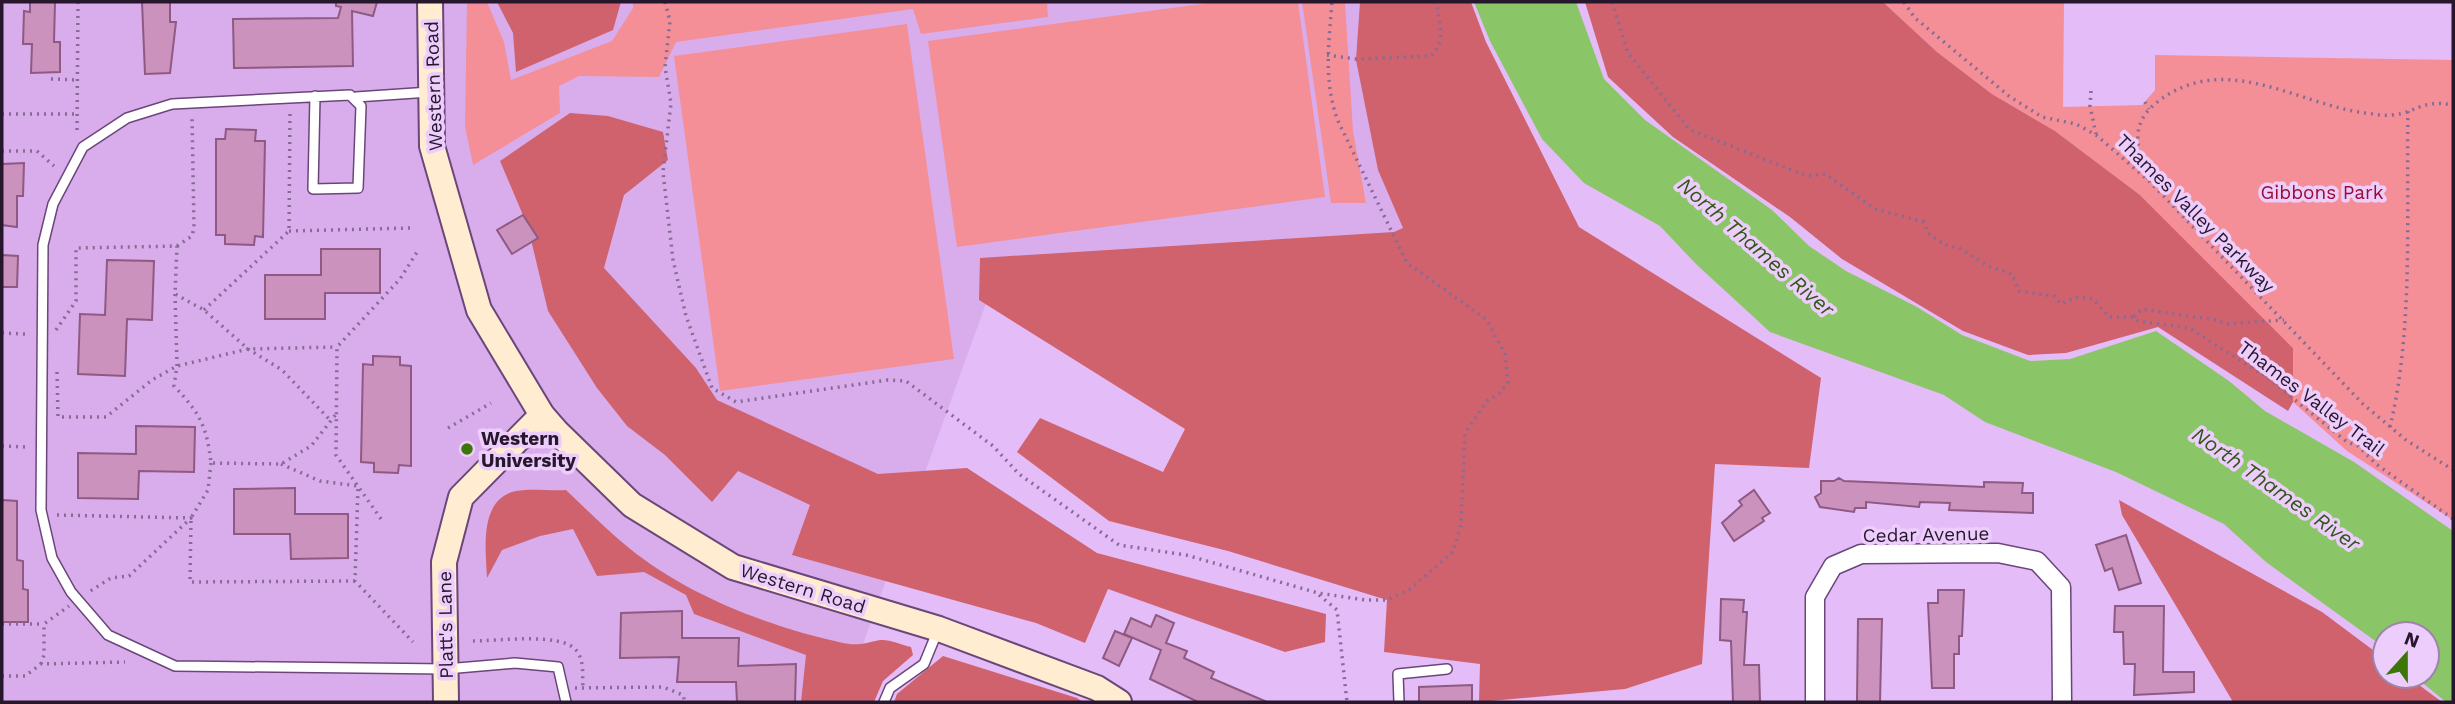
<svg xmlns="http://www.w3.org/2000/svg" width="2455" height="704" font-family="'Work Sans',sans-serif">
  <style>
    .built { fill: #d9adec }
    .green { fill: #f48f97 }
    .forest { fill: #d0626e }
    .water { fill: #8ac568 }
    .building { fill: #cc92be; stroke: #8e5982; stroke-width: 2 }
    .lines { fill: none; stroke-linecap: round; stroke-linejoin: round }
    .lane-casing { stroke: #6a4679; stroke-width: 12 }
    .street-casing { stroke: #6a4679; stroke-width: 21 }
    .secondary-casing { stroke: #6a4679; stroke-width: 28 }
    .path { stroke: #876b94; stroke-width: 3.5; stroke-dasharray: 2 5; stroke-linecap: butt }
    .lane { stroke: #fff; stroke-width: 9 }
    .street { stroke: #fff; stroke-width: 18 }
    .secondary { stroke: #ffecd1; stroke-width: 24 }
    .poi-dot { fill: #3c7608; stroke: #edcdfc; stroke-width: 2.5 }
    .labels { text-anchor: middle; stroke-width: 7; stroke-linejoin: round; paint-order: stroke }
    .street-label { font-size: 19px; fill: #27172d; stroke: #edcdfc }
    .park-label { font-size: 19px; fill: #990b32; stroke: #edcdfc }
    .poi-label { font-size: 19px; font-weight: bold; fill: #27172d; stroke: #edcdfc; text-anchor: start }
    .water-label { font-size: 21px; font-style: italic; fill: #315717; stroke: #edcdfc }
  </style>
  <rect width="100%" height="100%" fill="#e4bcf7"/>
  <path class="built" d="M2,2H1461L1557,222L997,273L842,702H2Z"/>
  <g class="green">
    <path d="M467,2H487L504,42L511,80L612,41L633,8V2H1052L1047,3L1048,17L921,34L913,9L676,42L659,77L579,76L559,86L560,113L473,165L465,126Z"/>
    <path d="M1216,2H1298L1325,197L957,247L928,41Z"/>
    <path d="M1302,2H1345L1353,131L1366,203H1331Z"/>
    <path d="M1883,2H2064L2063,107L2142,105L2155,90V55L2453,60V520L2347,451L2293,402V348L2140,195L2055,131L1992,94L1937,52Z"/>
    <path d="M907,24L954,359L720,391L674,56Z"/>
  </g>
  <g class="forest">
    <path d="M497,2H621L613,30L516,72L513,33Z"/>
    <path d="M1360,2H1471L1486,42L1579,227L1821,378L1809,468L1715,464L1702,664L1625,689L1479,702L1480,664L1384,652L1387,600L1228,551L1109,521L1017,452L1040,418L1163,472L1185,429L979,300L980,258L1394,232L1403,228L1378,170L1356,60Z"/>
    <path d="M1585,2H1883L1937,52L1992,94L2055,131L2140,195L2293,348V402L2288,411L2158,327L2066,353L2028,355L1963,331L1842,259L1790,217L1673,137L1608,77Z"/>
    <path d="M570,113L608,116L663,132L668,160L624,195L604,268L696,368L717,400L878,474L967,468L1097,553L1326,614L1325,642L1285,652L1108,589L1085,643L1036,623L792,555L810,505L738,471L712,502L665,455L627,426L597,388L548,311L528,227L500,161Z"/>
    <path d="M566,490C587,510 607,530 629,548C688,596 770,627 843,643C858,646 866,643 880,640C889,639 902,645 911,647L913,655L883,681L874,702H801L806,655L694,614L686,595L644,572L597,576L573,529L540,536L502,550L487,578C486,551 478,499 516,491C531,488 550,491 566,490Z"/>
    <path d="M2119,500L2322,612L2385,659V676H2407L2442,702H2233L2122,515Z"/>
    <path d="M943,656L1077,698L1083,702H894L897,694Z"/>
  </g>
  <path class="water" d="M1474,2H1576L1604,79L1645,120L1772,210L1809,246L1846,271L1917,307L1962,335L2030,361L2070,359L2156,331L2229,381L2265,411L2354,462L2453,531V702H2446L2414,676H2427V634H2385V648L2266,562L2224,524L2116,472L1985,422L1944,395L1770,332L1696,264L1660,226L1584,183L1542,139L1490,41Z"/>
  <g class="building">
    <path d="M30,2H55L54,42H60V72L31,73L32,44H23L24,11L30,12Z"/>
    <path d="M142,2H170V22H176L170,73L145,74Z"/>
    <path d="M336,2H377L373,16L352,11L353,66L234,68L233,19L338,18L341,7L336,6Z"/>
    <path d="M226,129L256,130L255,141H265L263,237L255,236L254,245L225,244V235H216V139H225Z"/>
    <path d="M24,163L23,196H17V227L2,225V164Z"/>
    <path d="M523,215L538,238L512,254L497,230Z"/>
    <path d="M321,249H380V293H325V319H265V275H321Z"/>
    <path d="M2,255L18,256L17,287H2Z"/>
    <path d="M107,260L154,261L152,320L127,319L125,376L78,374L80,314L105,315Z"/>
    <path d="M373,356L400,357V365L411,366V466L399,465L398,473L374,472V463L361,462L363,364L373,365Z"/>
    <path d="M136,426L195,427L194,472L139,471L138,499L78,498V453L136,454Z"/>
    <path d="M1839,478L1844,481L1984,487V482L2023,483L2022,493H2033V513L1949,510L1950,503L1920,502L1919,507L1866,502V508H1855L1854,512L1820,507L1815,497L1821,493V481H1834Z"/>
    <path d="M295,488V514H348V558L291,559L290,534H234V489Z"/>
    <path d="M1754,490L1770,513L1762,518L1764,521L1734,541L1722,523L1742,505L1739,501Z"/>
    <path d="M2,500L17,501V560L23,561V589L28,590V622H2Z"/>
    <path d="M2126,535L2141,583L2119,590L2112,568L2105,571L2096,545Z"/>
    <path d="M1938,590H1964L1962,636H1959V654H1954V688H1932L1928,603H1938Z"/>
    <path d="M1721,599L1744,600L1743,612H1747L1744,665H1759L1760,702H1733L1731,641L1720,640Z"/>
    <path d="M2115,606H2164L2163,672H2194V692L2134,695L2135,664H2124L2123,632H2114Z"/>
    <path d="M682,611V638H739L738,666L796,664L795,702H737L736,682H677L679,657L620,658L621,613Z"/>
    <path d="M1156,615L1174,623L1166,643L1187,651L1184,658L1214,672L1211,678L1267,702H1198L1150,679L1161,650L1124,634L1131,618L1151,627Z"/>
    <path d="M1858,619H1882L1880,702H1857Z"/>
    <path d="M1115,631L1132,638L1119,666L1103,658Z"/>
    <path d="M1472,685V702H1419V687Z"/>
  </g>
  <g class="lines">
    <defs>
      <g id="lane">
        <path d="M315,96L313,189L358,188L361,106L350,95L172,104L127,118L83,147L53,204L43,245L41,510L52,558L71,592L108,635L175,666L446,669L515,663L558,667L566,702"/>
        <path d="M356,97L430,92"/>
        <path d="M884,702L890,688L924,664L938,630"/>
        <path d="M1399,702L1398,674L1447,669"/>
      </g>
      <path id="street" d="M1815,702V597L1833,566L1861,554L1998,553L2037,561L2061,587L2062,702"/>
      <g id="secondary">
        <path d="M430,2L432,146L479,310L542,415L556,431L632,505L733,567L939,629L1097,688L1119,702"/>
        <path d="M446,702L444,562L461,497L542,415"/>
      </g>
    </defs>
    <use href="#lane" class="lane-casing"/>
    <use href="#street" class="street-casing"/>
    <use href="#secondary" class="secondary-casing"/>
    <g class="path">
      <path d="M665,2L670,21L665,67L671,103L663,172L673,260L686,316L712,388L736,402L888,380L906,381L993,446L1019,474L1119,545L1186,555L1318,593L1366,600H1387L1409,590L1453,552L1461,525L1465,433L1487,401L1500,393L1508,382L1505,354L1486,319L1407,263L1338,121C1323,81 1329,43 1332,2"/>
      <path d="M1612,2L1628,53L1690,130L1807,176L1825,174L1875,209L1924,222L1928,233L1943,244L1961,249L1988,266L2012,274L2019,291L2054,296L2061,304L2076,297L2093,299L2109,317H2134L2138,321L2189,328L2268,378L2347,442L2358,446L2376,464L2453,519"/>
      <path d="M1904,2L1915,18L2009,96L2042,117L2076,124L2096,135L2149,181L2363,404L2406,440L2453,470"/>
      <path d="M1327,55L1356,59L1431,56C1447,42 1439,21 1436,2"/>
      <path d="M51,79L77,80"/>
      <path d="M2091,91L2090,106L2096,134"/>
      <path d="M2145,102L2149,109"/>
      <path d="M2,114H77"/>
      <path d="M77,130L78,2"/>
      <path d="M2,151H37L54,166"/>
      <path d="M2148,179C2137,150 2129,125 2156,103C2224,49 2296,104 2365,113C2374,114 2383,116 2392,115C2417,113 2420,99 2453,105"/>
      <path d="M289,231L410,228"/>
      <path d="M177,246L192,236L194,227L192,116"/>
      <path d="M175,294L177,366L174,386C200,413 207,427 211,463L281,464L311,446L337,413"/>
      <path d="M204,310L289,231L290,111"/>
      <path d="M2134,317L2142,309L2218,320L2225,324L2284,320"/>
      <path d="M56,330L76,301V248L177,246L175,294L204,310L248,349L282,370L331,421"/>
      <path d="M2,333L25,334"/>
      <path d="M57,372L58,417H106L152,380L177,366L248,349L337,347"/>
      <path d="M2390,427C2414,327 2406,212 2408,109"/>
      <path d="M448,428L491,403"/>
      <path d="M2,446L27,447"/>
      <path d="M211,463L208,490L191,518L190,582L355,581"/>
      <path d="M281,464L320,481L358,486L355,581L413,642"/>
      <path d="M57,515L191,518L129,576L111,578L87,593"/>
      <path d="M381,519L336,455L337,347L400,279L419,249"/>
      <path d="M1319,595L1337,610L1347,702"/>
      <path d="M2,624H44"/>
      <path d="M473,641C496,641 561,632 576,650C585,661 582,676 583,688"/>
      <path d="M41,664L44,655V624L69,606"/>
      <path d="M2,676H25L41,664L125,662"/>
      <path d="M575,688L663,687L683,695L685,702"/>
    </g>
    <use href="#lane" class="lane"/>
    <use href="#street" class="street"/>
    <use href="#secondary" class="secondary"/>
  </g>
  <circle class="poi-dot" cx="467" cy="449" r="7"/>
  <g class="labels">
    <g class="street-label">
      <text transform="translate(433 86) rotate(-92)" y="7">Western Road</text>
      <text transform="translate(2196 213) rotate(45)" y="7">Thames Valley Parkway</text>
      <text transform="translate(2312 398) rotate(37)" y="7">Thames Valley Trail</text>
      <text transform="translate(1926 534) rotate(-1)" y="7">Cedar Avenue</text>
      <text transform="translate(803 588) rotate(17)" y="7">Western Road</text>
      <text transform="translate(445 625) rotate(-91)" y="7">Platt's Lane</text>
    </g>
    <g class="park-label">
      <text x="2322" y="199">Gibbons Park</text>
    </g>
    <g class="poi-label">
      <text x="481" y="445">Western<tspan x="481" dy="22">University</tspan></text>
    </g>
    <g class="water-label">
      <text transform="translate(1756 247) rotate(41)" y="7">North Thames River</text>
      <text transform="translate(2276 489) rotate(35)" y="7">North Thames River</text>
    </g>
  </g>
  <rect width="2455" height="704" fill="none" stroke="#27172d" stroke-width="7"/>
  <g transform="translate(2406 655) rotate(21)"><circle r="33" fill="#edcdfc" stroke="#9e84a9" stroke-width="2"/>
  <path d="M0-5L12 26L0 18L-12 26Z" fill="#3c7608"/>
  <text y="-10" font-size="19" font-weight="bold" text-anchor="middle" fill="#27172d">N</text>
  </g>
</svg>
